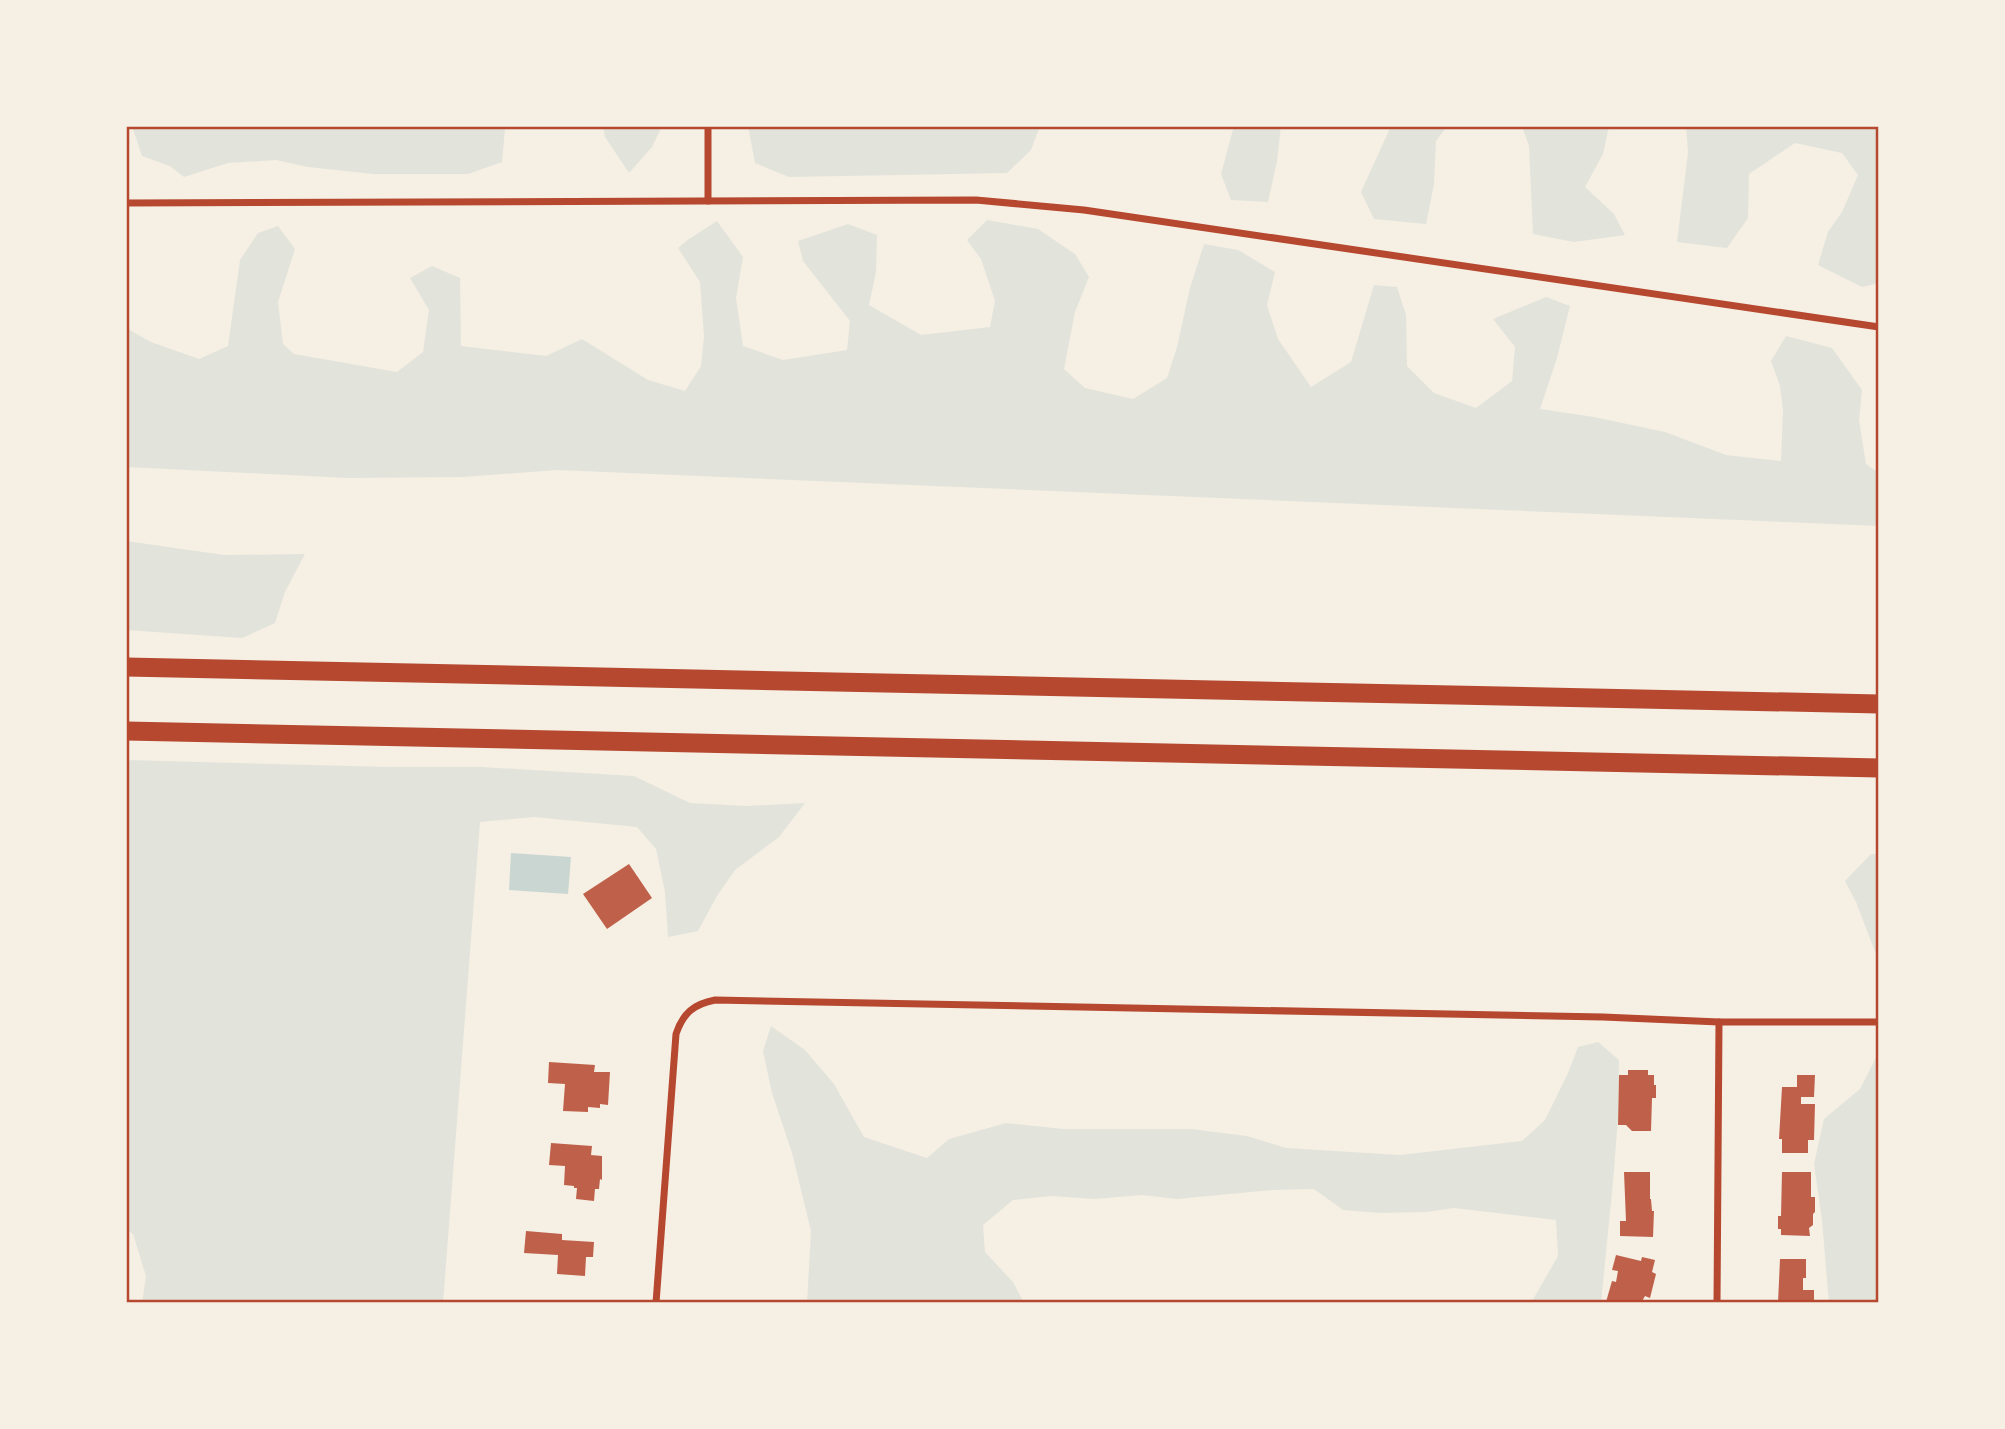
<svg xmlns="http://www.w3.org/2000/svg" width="2005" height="1429" font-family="Signika,sans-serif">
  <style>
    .green { fill: #e2e4dc }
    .water { fill: #c9d6d2 }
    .building { fill: #bf614a }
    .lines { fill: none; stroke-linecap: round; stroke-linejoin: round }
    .minor { stroke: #b5482f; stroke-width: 7 }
    .motorway { stroke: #b5482f; stroke-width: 19 }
    .neatline { fill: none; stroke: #b5482f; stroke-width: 2.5 }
  </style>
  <rect width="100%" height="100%" fill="#f6efe4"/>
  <g class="green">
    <path d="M132,126L247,128L253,126H504L505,129L502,162L468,174H373L308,167L276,160L228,163L184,177L170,166L142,156Z"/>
    <path d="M603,126H662L652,147L629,173L605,137Z"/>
    <path d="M748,126H1040L1031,150L1007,173L789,177L755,163Z"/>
    <path d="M1234,126H1281L1277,161L1268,202L1231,200L1221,174Z"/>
    <path d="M1391,126H1447L1436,141L1434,184L1426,224L1374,219L1361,192Z"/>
    <path d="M1522,126H1609L1603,154L1585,187L1614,214L1625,235L1574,242L1533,234L1529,146Z"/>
    <path d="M1686,126H1879V283L1862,287L1818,265L1828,232L1842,212L1858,175L1842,153L1795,143L1749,174L1748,218L1727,248L1677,242L1688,152Z"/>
    <path d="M987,220L1038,229L1075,254L1089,277L1075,312L1064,369L1085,388L1133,399L1167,378L1177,347L1190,288L1204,244L1238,250L1275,272L1267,305L1278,339L1311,387L1351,362L1374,285L1397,287L1406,315L1407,366L1434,393L1476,408L1512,381L1515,347L1493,319L1546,297L1570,306L1557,358L1540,409L1594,417L1665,432L1726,455L1781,461L1783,410L1780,386L1771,361L1786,336L1832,348L1862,390L1859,420L1866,464L1879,473V526L557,470L463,477L347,478L126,467V328L151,342L199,359L228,346L240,260L258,233L278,226L295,249L278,302L283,344L294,354L397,372L423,352L429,310L410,278L432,266L460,278L461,346L546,356L582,339L648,380L685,391L701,366L704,336L700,282L678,248L689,239L717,221L743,257L736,298L743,346L783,360L847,350L850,321L803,261L798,241L848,224L877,235L876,272L869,305L921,335L990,327L995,301L981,259L967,240Z"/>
    <path d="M126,541L224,555L305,554L285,592L275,623L242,638L126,630Z"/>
    <path d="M126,760L390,767H481L634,776L690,803L747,806L805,803L779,837L735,870L717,896L698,931L668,937L665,892L656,849L637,827L534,817L480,822L443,1303H142L146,1276L133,1234L126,1229Z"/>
    <path d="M1871,854H1879V962L1856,902L1845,881Z"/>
    <path d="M771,1026L805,1050L834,1084L864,1137L927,1158L949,1139L1006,1123L1063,1129H1191L1247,1136L1286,1148L1400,1155L1522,1141L1545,1120L1568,1073L1578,1047L1598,1042L1619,1060L1618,1118L1613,1182L1601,1303H1531L1558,1256L1556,1220L1454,1208L1426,1212L1379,1213L1343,1210L1314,1189L1272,1190L1177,1199L1142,1195L1095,1199L1051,1196L1013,1200L983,1225L985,1252L1013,1282L1024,1303H807L811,1231L792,1153L772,1093L763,1051Z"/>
    <path d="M1879,1052V1303H1829L1822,1220L1814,1164L1824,1119L1860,1089Z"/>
  </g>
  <path class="water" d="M511,853L571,857L568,894L509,890Z"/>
  <g class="building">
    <path d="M629,864L652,898L607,929L583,894Z"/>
    <path d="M549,1062L595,1065L594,1072H610L608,1105L600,1104V1108L588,1107V1112L563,1111L565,1084L548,1083Z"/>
    <path d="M1628,1070H1648V1075H1654V1085H1656V1098H1652L1651,1131H1632L1626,1125H1618L1619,1075H1628Z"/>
    <path d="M1797,1075H1815L1814,1097H1801V1104H1815L1814,1140H1808V1153H1782V1139H1779L1782,1087H1797Z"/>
    <path d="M551,1143L592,1146L591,1155L602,1156V1180L600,1179L599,1189H595L594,1201L576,1199L577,1188H574V1186L564,1185L565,1166L549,1165Z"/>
    <path d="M1624,1172H1650V1199H1651L1652,1211H1654L1653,1237L1620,1236V1221H1626Z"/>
    <path d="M1782,1172H1811V1197H1815V1212L1813,1214V1225L1809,1228L1810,1236L1781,1235V1229H1778V1216H1781Z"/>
    <path d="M526,1231L562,1234V1240L594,1242L593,1257H586L585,1276L557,1274L558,1255L524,1253Z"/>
    <path d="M1616,1255L1641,1261L1642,1257L1655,1260L1652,1272L1656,1274L1650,1298L1645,1296L1641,1303L1606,1302L1612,1281L1616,1282L1618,1271L1612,1270Z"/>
    <path d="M1780,1259H1806V1278H1803V1290H1814V1303H1778Z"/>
  </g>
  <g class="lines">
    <g class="minor">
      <path d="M708,126V201"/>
      <path d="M126,203L976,200L1084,210L1879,327"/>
      <path d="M656,1303L676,1034C683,1013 694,1004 715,1000L1603,1017L1719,1022H1879"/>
      <path d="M1717,1303L1719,1022"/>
    </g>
    <g class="motorway">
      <path d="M126,667L1879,704"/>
      <path d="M126,731L1879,768"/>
    </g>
  </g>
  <rect width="2005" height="1429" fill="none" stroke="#f6efe4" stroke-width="256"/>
  <rect x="128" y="128" width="1749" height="1173" class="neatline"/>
</svg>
